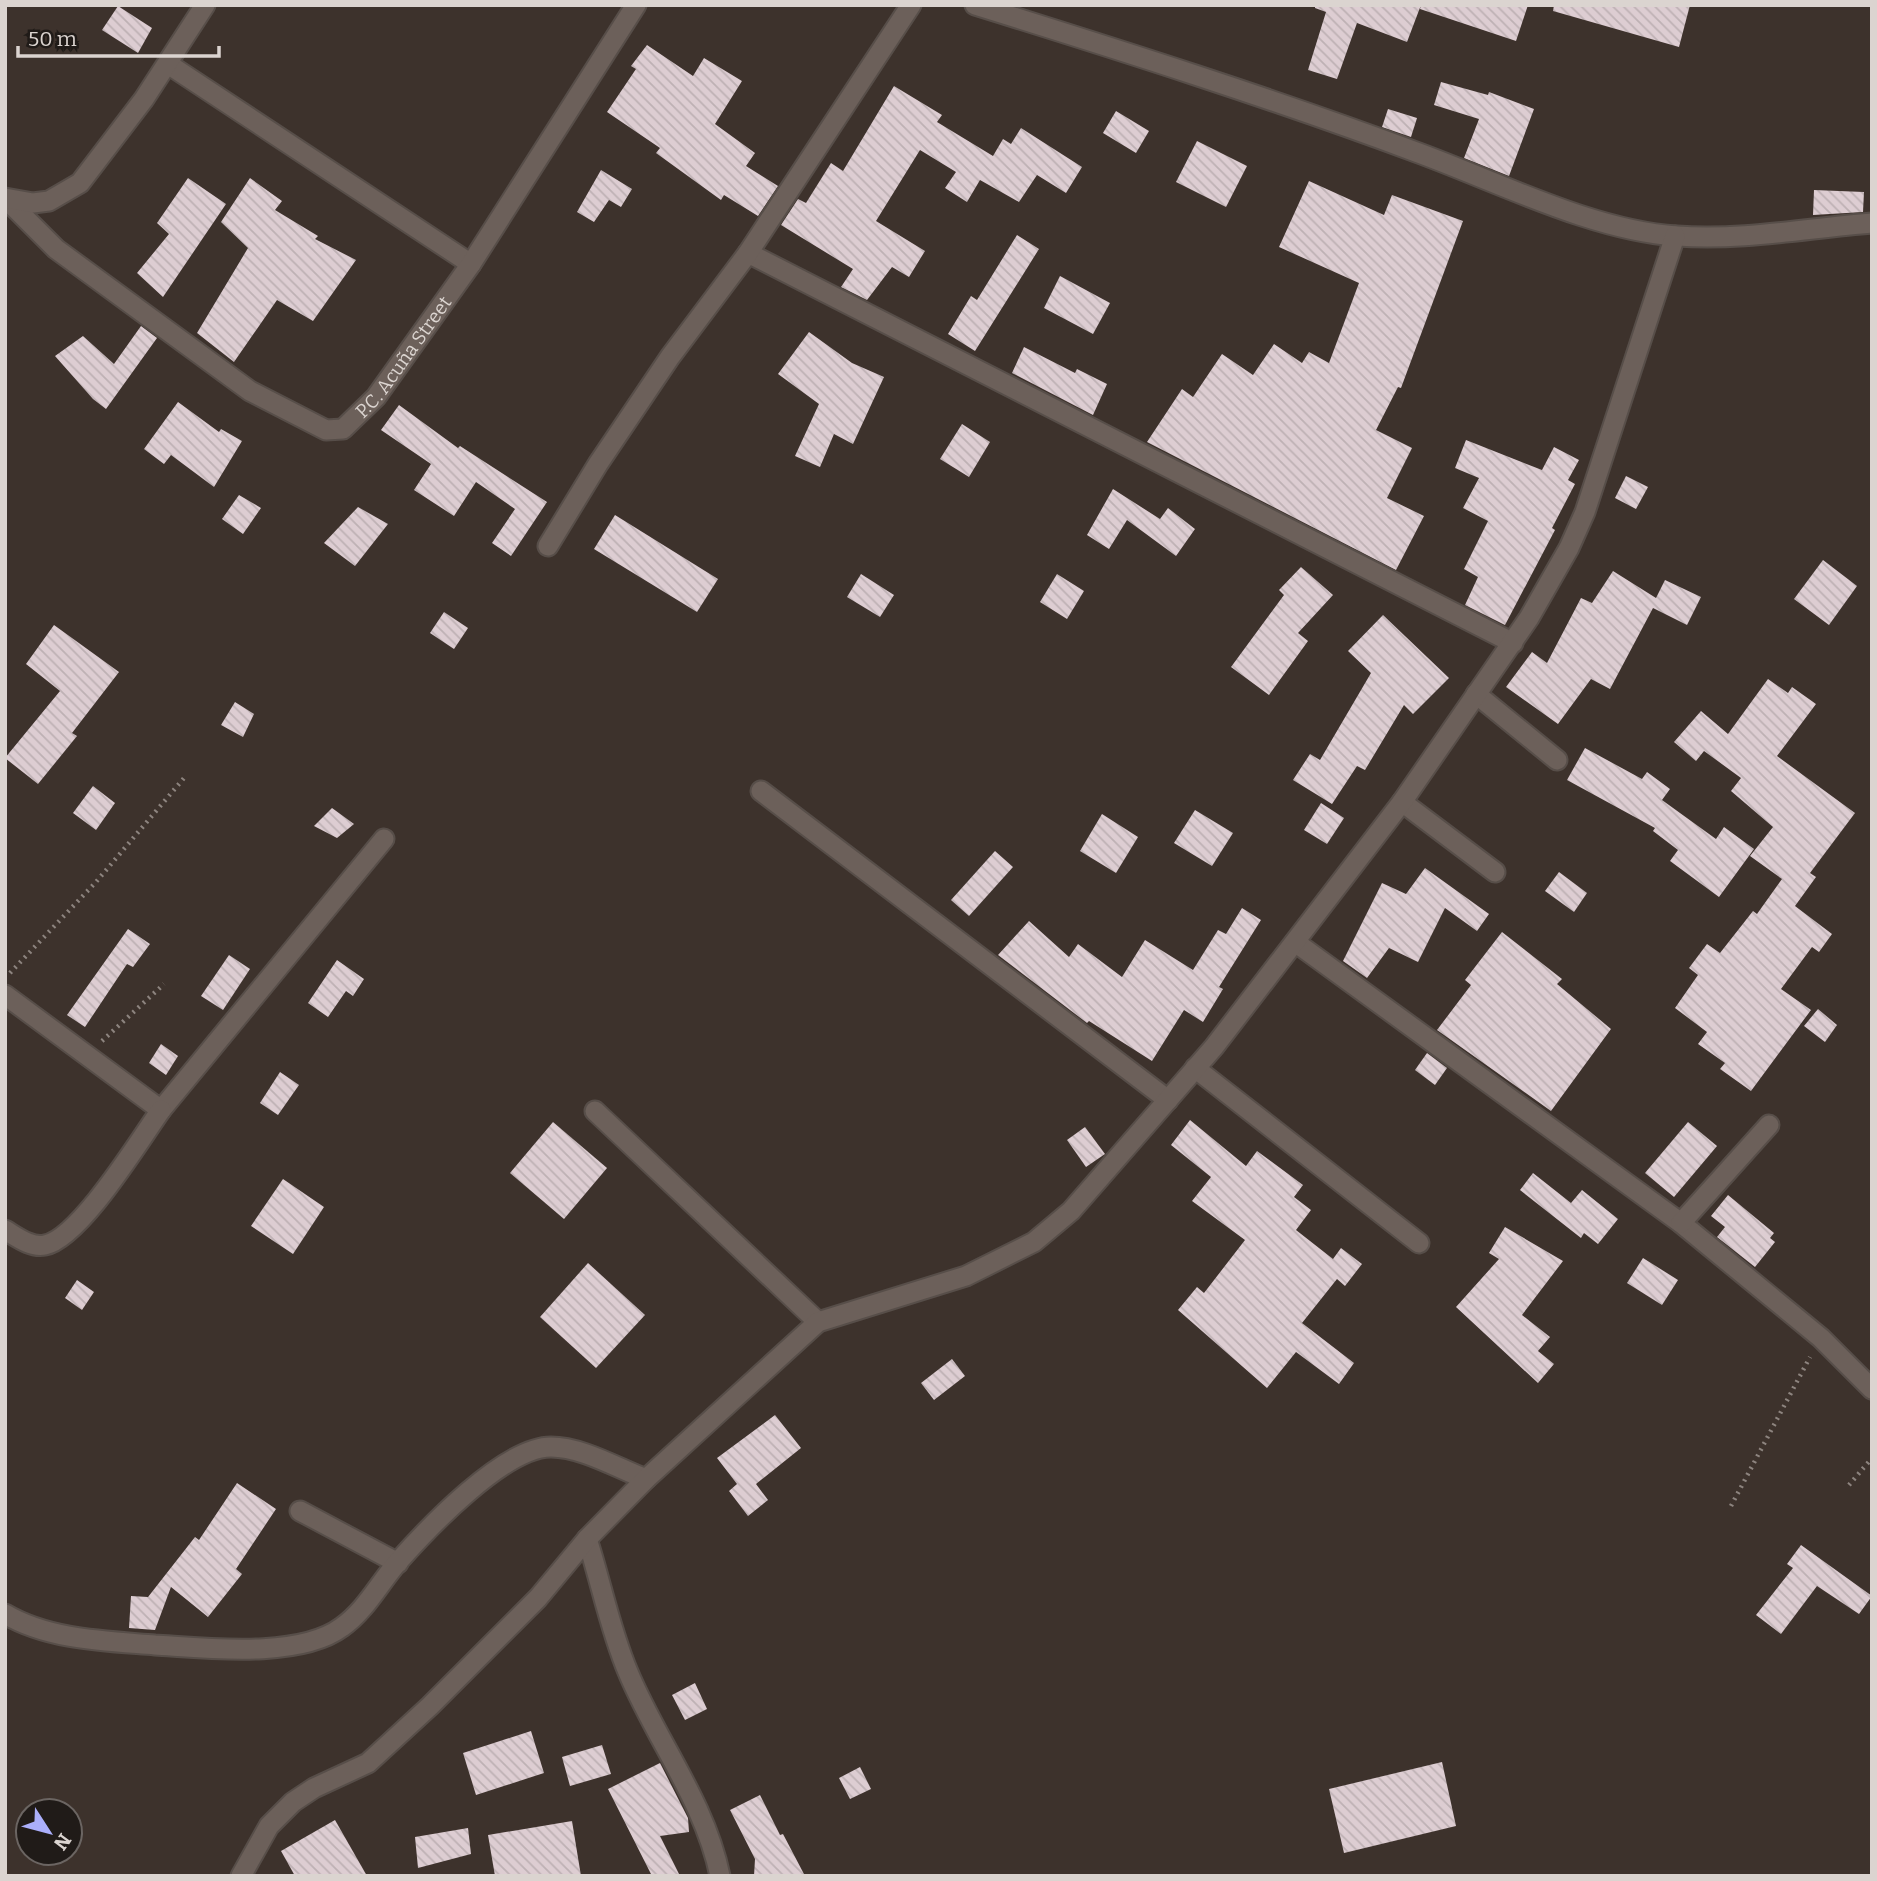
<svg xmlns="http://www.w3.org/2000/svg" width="1877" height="1881" font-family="Bitter,serif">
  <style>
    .building { fill: url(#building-back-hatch) }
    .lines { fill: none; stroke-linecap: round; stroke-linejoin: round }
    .minor-casing { stroke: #574e49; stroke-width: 23 }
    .tertiary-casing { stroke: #574e49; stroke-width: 23 }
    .path { stroke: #8d847f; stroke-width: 4.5; stroke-dasharray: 2 5; stroke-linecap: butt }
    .minor { stroke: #6c605a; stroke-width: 19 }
    .tertiary { stroke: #6c605a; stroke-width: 19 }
    .labels { text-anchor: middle; stroke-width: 7; stroke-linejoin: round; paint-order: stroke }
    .street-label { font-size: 19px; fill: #dbd4d0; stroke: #201b18 }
  </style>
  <defs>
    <pattern id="building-back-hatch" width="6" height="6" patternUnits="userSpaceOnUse" patternTransform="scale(1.75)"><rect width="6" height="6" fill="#ddcdd2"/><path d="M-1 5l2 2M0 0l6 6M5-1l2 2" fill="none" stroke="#beb1b4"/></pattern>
  </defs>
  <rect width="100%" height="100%" fill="#3d322c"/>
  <g class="building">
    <path d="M1315,5H1528L1516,41L1420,9L1421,5L1407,42L1357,23L1337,79L1308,70L1326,12L1315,8Z"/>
    <path d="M1554,5H1690L1679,47L1553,11Z"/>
    <path d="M118,6L152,28L138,53L102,30Z"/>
    <path d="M647,45L693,76L704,58L742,81L715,124L755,153L746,166L778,186L758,216L724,195L721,200L656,153L660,148L607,112L636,69L631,66Z"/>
    <path d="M1441,82L1488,95L1489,92L1534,109L1509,176L1464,158L1479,119L1434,105Z"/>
    <path d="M894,86L942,115L937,122L993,156L1003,139L1011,144L1021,128L1082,167L1066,193L1037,175L1019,202L980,180L967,202L945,188L956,172L920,150L876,221L925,251L909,277L892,267L867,300L841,287L853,269L781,225L798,199L806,203L831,163L843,171Z"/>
    <path d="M1388,109L1417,118L1411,137L1382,127Z"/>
    <path d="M1116,111L1149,131L1136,153L1103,133Z"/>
    <path d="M1197,141L1247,166L1226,207L1176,182Z"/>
    <path d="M601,170L632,189L621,207L609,200L594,222L577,212Z"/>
    <path d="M188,178L226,204L163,297L137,273L169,234L157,223Z"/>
    <path d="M250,178L282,201L275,210L318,236L315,239L356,260L313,321L277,300L234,362L197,333L248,248L221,222Z"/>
    <path d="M1309,181L1384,215L1392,195L1463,221L1401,388L1398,387L1376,430L1412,448L1387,498L1424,516L1396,570L1147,442L1182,389L1193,397L1222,354L1253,375L1274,344L1302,363L1309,352L1329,363L1359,283L1279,247Z"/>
    <path d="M1814,190L1864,192L1863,212L1813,215Z"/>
    <path d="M1017,235L1039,249L975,351L948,334L971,296L977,300Z"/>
    <path d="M1060,276L1110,303L1093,334L1044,308Z"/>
    <path d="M141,326L157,338L106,409L93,399L55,356L83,336L114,364Z"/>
    <path d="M809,332L852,363L884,377L853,444L834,434L820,467L795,456L819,404L778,374Z"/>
    <path d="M1024,347L1075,373L1077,369L1107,384L1093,415L1012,373Z"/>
    <path d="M178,402L219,432L221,429L242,441L214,487L171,455L164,464L144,449Z"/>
    <path d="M399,405L458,448L460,446L547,502L511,556L492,543L515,509L476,482L454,516L414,490L431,464L381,430Z"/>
    <path d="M962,424L990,442L969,477L940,459Z"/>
    <path d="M1466,440L1542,470L1554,447L1579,460L1568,480L1575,484L1552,528L1555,530L1505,625L1465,605L1478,577L1464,569L1488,521L1463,508L1479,478L1455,468Z"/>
    <path d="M1626,476L1648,487L1636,509L1615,498Z"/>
    <path d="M1113,489L1160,519L1168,508L1195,529L1176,556L1127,520L1109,549L1087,535Z"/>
    <path d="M239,495L261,508L243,534L222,519Z"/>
    <path d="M358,507L388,524L355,566L324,543Z"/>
    <path d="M615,515L718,579L697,612L594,549Z"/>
    <path d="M1823,560L1857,586L1829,625L1794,599Z"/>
    <path d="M1301,567L1333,595L1298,633L1308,641L1269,695L1231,667L1284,595L1279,590Z"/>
    <path d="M1613,571L1656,598L1665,580L1701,597L1687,625L1653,608L1610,689L1591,679L1558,724L1506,687L1532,652L1547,663L1581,598L1592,603Z"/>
    <path d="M861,574L894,595L880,617L847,597Z"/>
    <path d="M1057,574L1084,591L1067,619L1040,602Z"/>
    <path d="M444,612L468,628L454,649L430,633Z"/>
    <path d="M1383,615L1449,678L1413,714L1404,705L1365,770L1357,766L1332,804L1293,780L1310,754L1320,760L1371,673L1348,651Z"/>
    <path d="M54,625L119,672L72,733L77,736L38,784L5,758L60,691L26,664Z"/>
    <path d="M1768,679L1788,693L1792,687L1816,704L1777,756L1855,813L1810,873L1816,877L1795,906L1832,934L1819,952L1812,947L1781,989L1811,1010L1751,1091L1720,1069L1725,1063L1698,1044L1707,1032L1675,1008L1698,975L1689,968L1707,944L1720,953L1753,911L1757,914L1782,879L1750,856L1773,827L1731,791L1741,778L1704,751L1696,761L1674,742L1701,711L1728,734Z"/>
    <path d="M235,702L254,714L243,737L221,725Z"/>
    <path d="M1585,748L1642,779L1647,772L1670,789L1662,800L1716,839L1724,827L1754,849L1719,897L1670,861L1678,850L1653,831L1655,828L1567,780Z"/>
    <path d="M93,786L115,803L96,830L73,813Z"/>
    <path d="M1321,803L1344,818L1327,844L1304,830Z"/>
    <path d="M332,808L354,824L337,838L314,826Z"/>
    <path d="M1195,810L1233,833L1212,866L1174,843Z"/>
    <path d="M1102,814L1138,837L1116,873L1080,851Z"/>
    <path d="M995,851L1013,867L969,916L951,900Z"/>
    <path d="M1425,868L1489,914L1477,931L1445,908L1418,962L1389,948L1367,978L1343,961L1382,883L1406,894Z"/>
    <path d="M1559,872L1587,893L1574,912L1545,891Z"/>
    <path d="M1242,908L1261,920L1219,987L1223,989L1203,1022L1184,1010L1152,1061L1089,1021L1087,1023L998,955L1029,921L1069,957L1078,944L1122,977L1145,940L1193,970L1218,930L1226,934Z"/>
    <path d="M128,929L150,944L133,967L127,964L85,1027L67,1015Z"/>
    <path d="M1502,932L1562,979L1557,984L1611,1029L1551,1111L1437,1030L1471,985L1465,980Z"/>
    <path d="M229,955L250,969L223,1010L201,996Z"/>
    <path d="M337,960L364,979L353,996L346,991L328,1017L308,1003Z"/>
    <path d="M1818,1009L1837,1025L1825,1042L1804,1026Z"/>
    <path d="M161,1044L178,1056L166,1075L149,1063Z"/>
    <path d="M1427,1053L1447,1068L1435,1085L1415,1070Z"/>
    <path d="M280,1072L299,1085L278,1115L260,1103Z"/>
    <path d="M1190,1120L1246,1166L1257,1151L1303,1185L1294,1197L1311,1210L1296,1230L1333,1259L1341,1248L1362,1264L1345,1286L1337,1279L1302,1323L1354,1363L1339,1384L1296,1352L1267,1388L1178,1310L1197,1287L1204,1293L1245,1240L1192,1201L1211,1177L1171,1145Z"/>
    <path d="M553,1122L607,1168L564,1219L510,1173Z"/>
    <path d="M1688,1122L1717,1146L1674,1197L1645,1173Z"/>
    <path d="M1085,1127L1105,1154L1086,1167L1067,1140Z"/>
    <path d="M1533,1173L1571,1203L1582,1190L1618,1219L1598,1244L1584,1233L1581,1238L1520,1190Z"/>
    <path d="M283,1179L324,1207L293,1254L251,1226Z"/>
    <path d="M1728,1195L1774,1233L1770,1238L1775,1242L1755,1267L1717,1237L1725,1227L1711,1216Z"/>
    <path d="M1505,1227L1563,1261L1522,1315L1550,1337L1538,1351L1554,1364L1538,1383L1456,1307L1499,1259L1489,1253Z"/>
    <path d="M1643,1258L1678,1280L1662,1305L1627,1283Z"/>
    <path d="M588,1263L645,1315L596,1368L540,1317Z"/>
    <path d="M77,1280L94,1292L82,1310L65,1298Z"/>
    <path d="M952,1359L965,1376L934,1400L921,1383Z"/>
    <path d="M775,1415L801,1448L756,1484L768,1500L748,1516L729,1491L737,1484L717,1458Z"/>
    <path d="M237,1483L276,1509L236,1569L242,1574L208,1617L171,1587L155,1630L129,1628L131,1596L148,1597L195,1537L199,1540Z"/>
    <path d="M1801,1545L1872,1596L1859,1614L1817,1586L1781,1634L1756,1615L1793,1568L1787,1564Z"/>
    <path d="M695,1683L707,1709L685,1720L672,1695Z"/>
    <path d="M531,1731L544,1773L476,1795L463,1753Z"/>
    <path d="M602,1745L611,1774L570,1786L562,1757Z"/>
    <path d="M1442,1762L1456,1826L1344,1853L1329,1789Z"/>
    <path d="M660,1763L688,1818L689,1832L660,1836L680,1876H652L608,1789Z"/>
    <path d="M860,1767L871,1789L850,1799L839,1778Z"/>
    <path d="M760,1795L780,1835L783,1834L805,1876H754L755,1859L730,1810Z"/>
    <path d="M335,1820L367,1876H295L281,1851Z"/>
    <path d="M572,1821L581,1876H495L488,1835Z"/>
    <path d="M468,1828L471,1854L418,1868L415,1837Z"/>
  </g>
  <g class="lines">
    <defs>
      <g id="minor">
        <path d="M975,5C1123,51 1271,98 1416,152C1496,181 1593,231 1677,236C1741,241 1808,228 1872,223"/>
        <path d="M168,64L471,264"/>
        <path id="s1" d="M6,199L56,249L250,391L326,430L343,429L376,397L471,264L636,5"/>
        <path d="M748,253L1513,643"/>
        <path d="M548,546L598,464L670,357L748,253L911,5"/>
        <path d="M1476,694L1557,760"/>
        <path d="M761,791L1168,1100"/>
        <path d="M1402,802L1495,872"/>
        <path d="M1295,942L1681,1223L1821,1338L1872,1389"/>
        <path d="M5,995L161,1110L384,839"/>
        <path d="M1195,1068L1419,1243"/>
        <path d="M595,1111L818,1322"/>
        <path d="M1681,1223L1769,1125"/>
        <path d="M5,1230C17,1237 31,1248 45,1245C80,1238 139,1141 161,1110"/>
        <path d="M300,1511L398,1563"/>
        <path d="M587,1539C601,1582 610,1630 628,1672C656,1740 705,1802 720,1876"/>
        <path d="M5,1614C49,1640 106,1641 155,1645C206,1648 299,1659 342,1627C365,1611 379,1584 397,1563C427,1529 504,1447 551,1447C582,1447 617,1468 646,1479"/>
        <path d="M241,1876L269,1826L293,1802L314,1788L368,1763L430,1706L538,1598L587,1539L646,1479L818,1322L966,1276L1034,1242L1071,1211L1214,1047L1402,802L1529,618L1569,548L1585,512L1675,236"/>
      </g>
      <path id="tertiary" d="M5,198L33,203L49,201L80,183L144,99L205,5"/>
    </defs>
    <use href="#minor" class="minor-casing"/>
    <use href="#tertiary" class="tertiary-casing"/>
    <g class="path">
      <path d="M10,973L96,882L184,778"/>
      <path d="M102,1041L164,984"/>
      <path d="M1849,1485L1872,1458"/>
      <path d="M1731,1506L1810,1357"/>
    </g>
    <use href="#minor" class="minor"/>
    <use href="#tertiary" class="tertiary"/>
  </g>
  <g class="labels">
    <g class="street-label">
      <text dy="7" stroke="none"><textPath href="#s1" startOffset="508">P.C. Acuña Street</textPath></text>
    </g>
  </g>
  <rect width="1877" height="1881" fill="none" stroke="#dbd4d0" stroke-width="14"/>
  <g transform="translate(49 1832) rotate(126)"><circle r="33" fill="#201b18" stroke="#6b6562" stroke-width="2"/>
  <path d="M0-5L12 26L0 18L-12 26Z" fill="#abaffb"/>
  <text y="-10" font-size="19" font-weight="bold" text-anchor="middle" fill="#dbd4d0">N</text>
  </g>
  <path d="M18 46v10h201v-10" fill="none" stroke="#dbd4d0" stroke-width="3.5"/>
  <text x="28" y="46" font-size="21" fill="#dbd4d0" stroke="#201b18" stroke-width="5" paint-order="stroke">50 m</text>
</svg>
